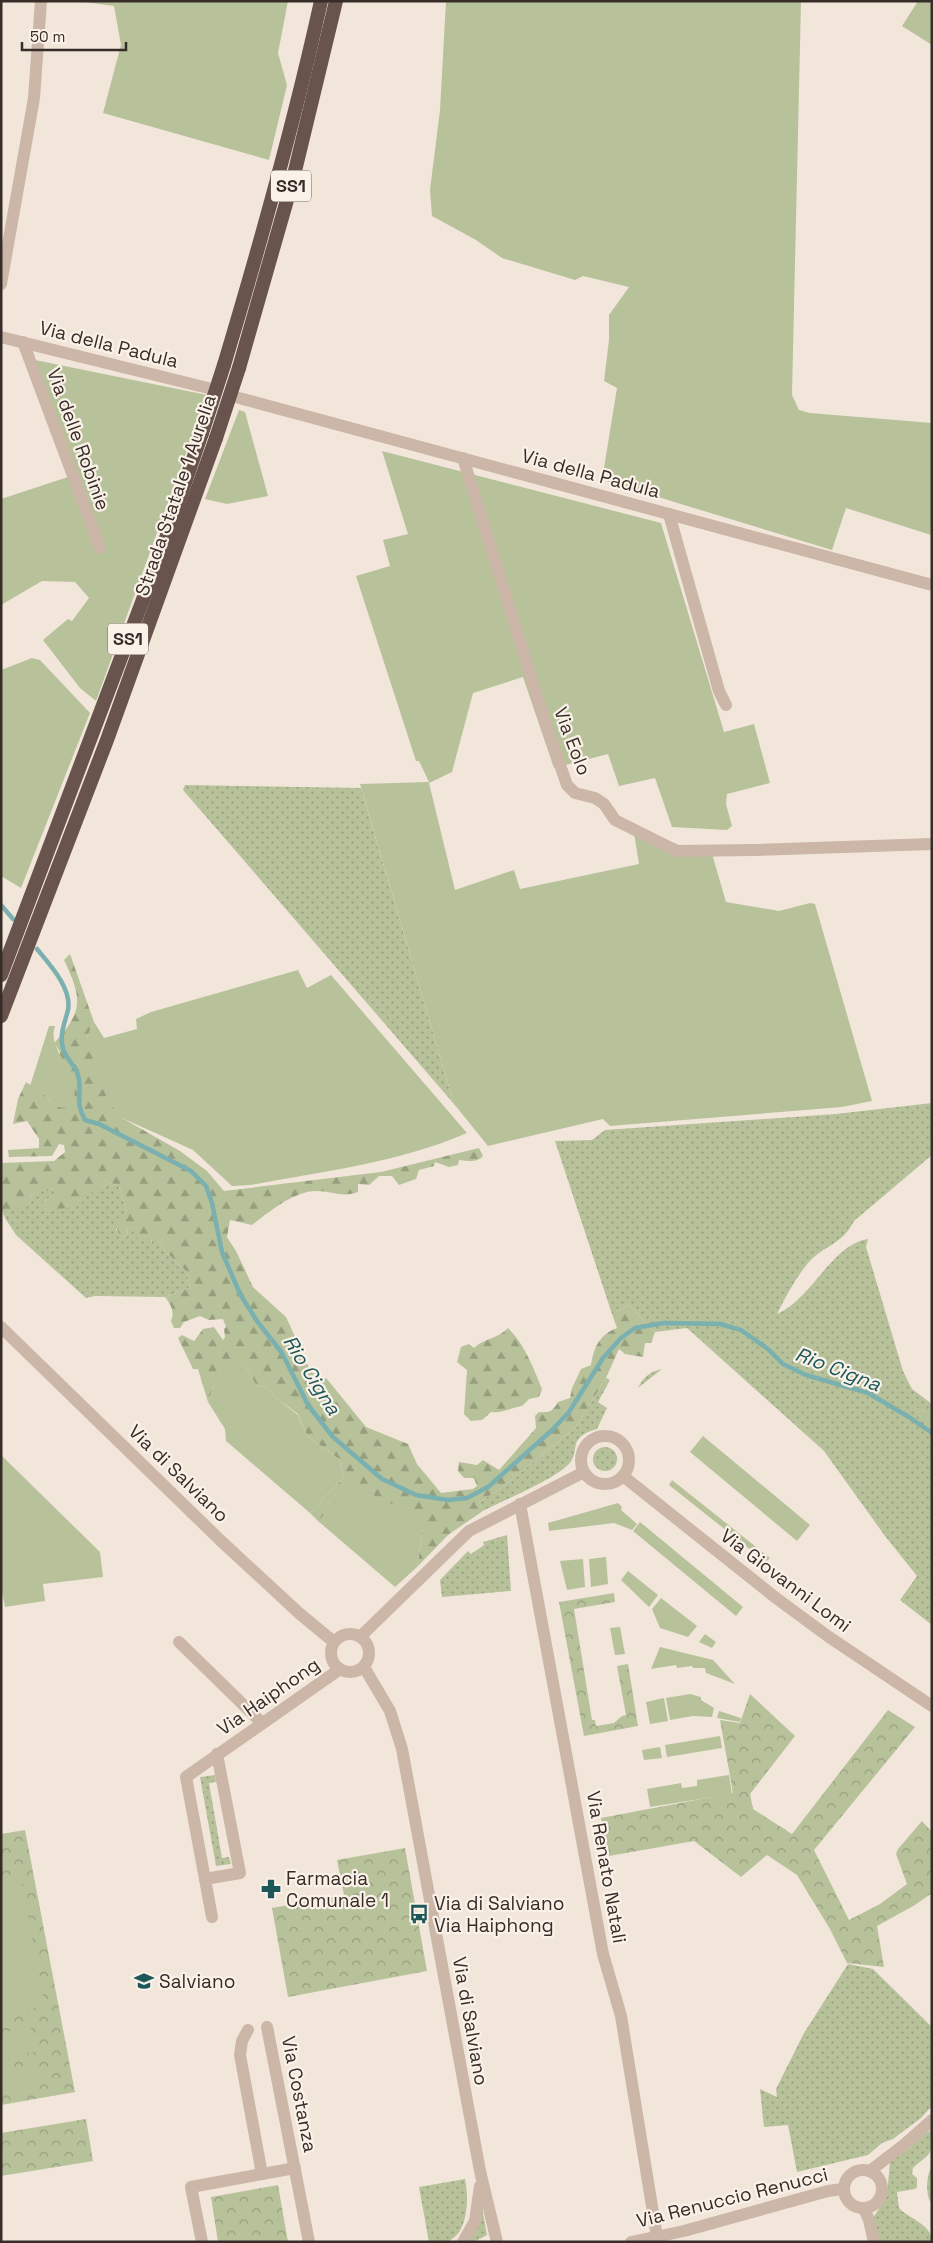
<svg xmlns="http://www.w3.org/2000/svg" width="933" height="2243" font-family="'Space Grotesk',sans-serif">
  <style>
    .grass { fill: url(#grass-dots) }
    .forest { fill: url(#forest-firs) }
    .park { fill: url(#park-crowns) }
    .garden { fill: #b7c29b }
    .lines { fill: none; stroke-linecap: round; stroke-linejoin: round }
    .stream { stroke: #7ab0af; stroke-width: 4.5 }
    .minor { stroke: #cbb6a7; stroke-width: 12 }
    .tertiary { stroke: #cbb6a7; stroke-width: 12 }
    .trunk { stroke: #68544c; stroke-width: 14 }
    .trunk-bridge { stroke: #68544c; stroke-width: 14 }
    .labels { text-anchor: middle; stroke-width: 4.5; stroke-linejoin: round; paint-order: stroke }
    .shield { fill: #faf1e8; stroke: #726762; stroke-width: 1 }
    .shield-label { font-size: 18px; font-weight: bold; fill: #372c28 }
    .street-label { font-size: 19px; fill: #372c28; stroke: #faf1e8 }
    .poi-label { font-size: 19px; fill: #372c28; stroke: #faf1e8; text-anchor: start }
    .water-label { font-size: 20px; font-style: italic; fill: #1c5859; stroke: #faf1e8 }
  </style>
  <defs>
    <pattern id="grass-dots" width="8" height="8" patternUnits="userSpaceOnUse" patternTransform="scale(1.25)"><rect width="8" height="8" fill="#b7c29b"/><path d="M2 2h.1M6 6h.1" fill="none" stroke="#969e7e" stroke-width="1.8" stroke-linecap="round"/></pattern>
    <pattern id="forest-firs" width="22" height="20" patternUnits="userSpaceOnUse" patternTransform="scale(1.25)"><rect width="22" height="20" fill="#b7c29b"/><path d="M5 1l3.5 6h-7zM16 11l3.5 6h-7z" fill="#969e7e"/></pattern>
    <pattern id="park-crowns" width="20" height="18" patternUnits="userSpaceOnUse" patternTransform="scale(1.25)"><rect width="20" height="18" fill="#b7c29b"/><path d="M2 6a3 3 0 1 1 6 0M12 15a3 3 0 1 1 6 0" fill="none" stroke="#969e7e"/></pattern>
  </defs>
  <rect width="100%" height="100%" fill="#f2e6db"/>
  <g class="grass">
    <path d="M185,785L361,788L454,1104L183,790Z"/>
    <path d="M932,1103V1155L854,1221C842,1245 824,1245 808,1263C795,1279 786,1296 777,1314C812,1299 831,1245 868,1239L866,1247L903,1371L912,1389L932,1404V1415L915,1407L932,1435V1625L900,1600L917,1576L885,1536L824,1451L687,1328L655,1332L629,1305L612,1314L555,1141L592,1140L605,1130L836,1114Z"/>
    <path d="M105,1181L119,1186L127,1212L116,1229L121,1237L127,1236L128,1228L134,1229L151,1244L152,1239H158L165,1251L187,1272L190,1288L165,1297L95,1296L86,1298L16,1235L5,1218L11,1208L29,1204L32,1194L45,1190L55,1189V1198H48L42,1203L83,1195L86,1190Z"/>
    <path d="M662,1369L638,1388C643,1377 651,1371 662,1369Z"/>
    <path d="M606,1378L610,1380L598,1402L607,1408L597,1429C565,1438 582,1451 568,1465C551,1481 506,1499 483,1511L479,1502L500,1489L576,1427Z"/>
    <circle cx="605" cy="1459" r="12"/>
    <path d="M507,1535L511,1591L442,1597L440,1580L468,1551L471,1554L484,1545L483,1542Z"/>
    <path d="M215,1775L216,1782L209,1783L222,1858L229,1857L231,1864L216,1866L200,1777Z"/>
    <path d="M848,1964L873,1969L932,2027V2106L921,2118L893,2139L882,2143L868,2155L797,2172L788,2125L764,2127L760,2089L777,2097L776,2089L804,2033Z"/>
    <path d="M932,2130C932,2157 932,2151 913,2168L912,2174L917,2178V2187L915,2189L897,2192L899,2208C909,2219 932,2224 932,2242H879L873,2218L887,2196L890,2161L911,2147L915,2139Z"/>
    <path d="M932,2166V2204C925,2196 926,2175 932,2166Z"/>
    <path d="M465,2179C469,2197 469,2237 445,2242C440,2243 434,2242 429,2242L419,2187Z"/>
    <path d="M482,2208L487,2235L474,2242H467Z"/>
  </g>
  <g class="forest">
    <path d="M70,954L94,1022L87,1037L122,1118L180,1151L207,1171L224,1191L381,1172L479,1148L483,1156C477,1163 468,1161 459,1160L458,1165L449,1167L435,1162L434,1166L419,1170L416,1179L399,1185L392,1176H379L369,1185L358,1184V1192C341,1198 333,1191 316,1191C294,1191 269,1212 252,1225L230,1220L227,1237L236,1251L253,1287L286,1317L311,1372L327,1379L366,1427L408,1444L417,1464L441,1493L473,1489L477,1486L474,1478H464L458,1471L459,1462L477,1465L483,1460L499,1470L536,1428L535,1416L539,1412C550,1413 553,1411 558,1402L570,1398L572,1388L581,1369L591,1365C594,1347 599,1335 617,1328L612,1314L629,1305L655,1332L651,1343H645L643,1357L625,1354L619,1349L606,1378L576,1427L500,1489L479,1502L483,1511L448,1535L417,1567L423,1528L331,1509L318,1521L310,1513L344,1477L339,1459L307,1436L298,1414L277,1399L266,1387L256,1385L244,1364L214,1385L208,1402L198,1369H193L178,1338L182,1335L194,1341L203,1329L214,1327L223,1340L225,1337L224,1329L226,1327L223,1319L209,1320L200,1316L184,1322L180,1328H174L171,1321C175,1311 171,1305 165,1297L190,1288L187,1272L165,1251L158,1239H152L151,1244L138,1239L134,1230L128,1228L127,1236L121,1237C114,1227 114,1217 127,1212L119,1186L105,1181L98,1194L86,1191L83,1195L86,1199C76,1210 58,1209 45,1209L42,1203L48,1198H55L54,1189L32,1194L29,1204L24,1209L12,1208L5,1218L1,1208V1163L54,1161L65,1152L64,1145L59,1144L52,1156L9,1157L8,1150L39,1148V1139L27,1121L13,1124L18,1099L26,1082L43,1093L54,1106L60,1052L54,1043C84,1011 82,998 64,960Z"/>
    <path d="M508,1328C525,1345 533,1367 542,1389L539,1397L529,1399L522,1406C510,1408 504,1413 491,1412L482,1420L471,1421L464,1414L467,1370L457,1362L461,1347L469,1344L474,1348C484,1338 498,1339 508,1328Z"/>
  </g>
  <g class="park">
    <path d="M614,1593L615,1602L574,1609L592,1720H595L596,1726L614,1723L622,1716L626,1715L617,1666L628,1664L638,1726L584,1736L559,1602Z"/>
    <path d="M750,1694L795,1736L750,1794L753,1809L792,1834L888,1710L915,1727L814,1850L849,1920L880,1904L907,1884L896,1854L898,1849L922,1821L932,1832V1893L915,1905L877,1926L884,1967L847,1963L830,1929L797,1875L767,1855L741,1877L694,1841L609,1856L601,1818L733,1793L720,1720L740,1723Z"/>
    <path d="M25,1830L75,2092L1,2105V1834Z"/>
    <path d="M405,1848L427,1971L288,1997L272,1908L344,1895L337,1860Z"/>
    <path d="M86,2119L93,2161L1,2176V2133Z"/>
    <path d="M278,2185L288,2242H218L211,2197Z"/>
  </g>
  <g class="garden">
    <path d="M77,1H288L278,53L287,85L269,160L103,113L121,45L114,6Z"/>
    <path d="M446,1H801L792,395L799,410L810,413L932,423L931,535L846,508L832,550L602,480L617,388L604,381L609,340V315L629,287L583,276L575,280L502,258L476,240L432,216L430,190L440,110Z"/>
    <path d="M918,1H932V45L902,26Z"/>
    <path d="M35,360L207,395L96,701L80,688L43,640L68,619L72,621L89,598L75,582L42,581L1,605V499L71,476Z"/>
    <path d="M239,410L245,412L268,496L227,504L205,499Z"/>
    <path d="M382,451L661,523L724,732L754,724L770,783L727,794L726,804L732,826L727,830L672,827L655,778L619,786L608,754L554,768L523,677L473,693L452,772L429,783L455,890L514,870L520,889L639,864L633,827L679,845L710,847L726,902L779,911L810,903L815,904L872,1101L842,1107L610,1126L603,1119L488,1146L454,1104L360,784L429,782L419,761H416L356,576L390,566L383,540L408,534Z"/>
    <path d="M32,658L40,660L90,713L21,888L1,876V670Z"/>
    <path d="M298,970L307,988L331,975L467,1133C398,1163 324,1171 251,1185L232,1186L193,1150L122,1118L108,1102L87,1037L94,1022L104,1038L137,1029L136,1019L151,1012Z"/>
    <path d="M49,1026H55C48,1045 67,1061 73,1079C76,1087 74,1100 74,1110L54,1106L43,1093L30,1086Z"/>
    <path d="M232,1358L244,1364L256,1385L266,1387L277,1399L298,1415L307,1436L339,1459L344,1477L310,1513L226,1441L225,1429L208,1402L221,1366Z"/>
    <path d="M914,1406L932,1415V1435Z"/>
    <path d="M703,1436L810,1525L797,1541L690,1452Z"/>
    <path d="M1,1455L100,1552L103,1577L43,1584L45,1601L5,1607L1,1586Z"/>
    <path d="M672,1480L770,1558L766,1562L669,1485Z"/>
    <path d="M353,1485L394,1505L423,1528L417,1567L395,1587L318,1521Z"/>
    <path d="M618,1503L622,1507L621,1510L637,1524L632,1530L614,1523L549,1531L548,1523Z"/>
    <path d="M640,1522L743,1607L736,1616L633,1531Z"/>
    <path d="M606,1557L608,1584L591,1587L589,1559Z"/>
    <path d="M583,1559L585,1587L567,1590L560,1561Z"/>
    <path d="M628,1571L658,1595L649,1607L621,1580Z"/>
    <path d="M661,1598L697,1626L688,1637L660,1628L652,1609Z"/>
    <path d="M620,1627L625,1654L615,1655L610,1628Z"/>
    <path d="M705,1634L716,1642L712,1648L699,1642Z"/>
    <path d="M660,1647L713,1660L735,1684L706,1673L705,1668H693L692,1666L677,1668L676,1665L651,1669Z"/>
    <path d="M690,1694L701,1697V1700L714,1708L712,1717L693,1716L670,1720L666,1698Z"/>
    <path d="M664,1698L668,1721L650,1724L646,1702Z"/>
    <path d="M719,1711L741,1718L740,1722L717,1718Z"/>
    <path d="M720,1736L722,1748L667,1757L665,1745Z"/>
    <path d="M660,1747L662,1758L644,1760L642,1750Z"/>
    <path d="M729,1775L732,1794L650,1807L647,1789L681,1783L682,1788L697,1786V1780Z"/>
    <path d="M21,1879L45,2006L1,2015V1882Z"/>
    <path d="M31,2028L35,2052L1,2058V2033Z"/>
    <path d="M36,2064L40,2087L1,2094V2070Z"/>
  </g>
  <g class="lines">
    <g class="stream">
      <path d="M1,905L13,919"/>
      <path d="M37,949C50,965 72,988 68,1010C65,1022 59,1035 63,1048C65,1058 75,1065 78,1075C83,1093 74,1101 85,1120L99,1124L191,1171L206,1186L212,1203L222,1252L240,1294L257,1321L282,1353L308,1405L333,1437L382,1479L416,1495L448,1500L467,1498L488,1487L551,1431L569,1412L603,1358L621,1338L635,1328L664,1323L720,1324L741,1330L768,1349L783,1364L806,1375L868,1393L909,1417L932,1433"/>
    </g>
    <g class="minor">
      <path d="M1,284L34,98L41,1"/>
      <path d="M1,337L208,388"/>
      <path d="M23,342L100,548"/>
      <path d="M239,398L932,585"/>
      <path d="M463,458L545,722L567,785L575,793L595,798L604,804L615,820L677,851L754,850L932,844"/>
      <path d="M669,514L719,691L726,705"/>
      <circle cx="605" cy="1460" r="24"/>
      <path d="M623,1476L776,1598L829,1637L932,1706"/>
      <path d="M520,1504L603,1954L621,2016L657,2237"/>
      <path d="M361,1636L469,1531L584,1472"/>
      <path d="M179,1642L262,1723"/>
      <path d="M205,1879L240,1873L217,1754"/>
      <path d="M212,1917L186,1777L340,1669"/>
      <path d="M267,2027L309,2242"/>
      <path d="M248,2030L242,2041L240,2055L262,2174"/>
      <circle cx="863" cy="2189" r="19"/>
      <path d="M870,2171L905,2144L932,2120"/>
      <path d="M864,2209L869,2220L874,2242"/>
      <path d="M202,2242L191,2187L295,2168"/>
      <path d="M631,2242L684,2231L828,2191L843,2189"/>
    </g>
    <g class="tertiary">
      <path d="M1,1327L220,1540L300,1614L334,1642"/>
      <circle cx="350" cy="1653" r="19"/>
      <path d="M364,1667L390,1711L402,1749L480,2171L497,2242"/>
      <path d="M463,2242L475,2221L480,2186"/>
    </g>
    <g class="trunk">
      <path d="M224,365C260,245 294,124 321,1"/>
      <path d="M239,368L293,179L336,1"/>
      <path d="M1,975L164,544L202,433"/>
      <path d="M1,1016L107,740L216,438"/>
    </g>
    <g class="trunk-bridge">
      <path d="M202,433L224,365"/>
      <path d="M216,438L239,368"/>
    </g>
  </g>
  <defs>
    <symbol id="pharmacy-bare" viewBox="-9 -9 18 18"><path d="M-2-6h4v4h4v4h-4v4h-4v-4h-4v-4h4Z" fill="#1c5859" stroke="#faf1e8" stroke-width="2.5" paint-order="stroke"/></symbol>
    <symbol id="bus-bare" viewBox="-9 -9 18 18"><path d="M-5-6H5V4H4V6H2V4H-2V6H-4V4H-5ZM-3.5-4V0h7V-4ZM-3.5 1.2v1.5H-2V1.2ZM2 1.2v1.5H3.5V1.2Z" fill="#1c5859" stroke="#faf1e8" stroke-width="2.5" paint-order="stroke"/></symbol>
    <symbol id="school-bare" viewBox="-9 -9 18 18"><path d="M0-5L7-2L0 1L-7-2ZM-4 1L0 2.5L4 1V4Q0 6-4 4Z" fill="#1c5859" stroke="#faf1e8" stroke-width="2.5" paint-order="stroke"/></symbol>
  </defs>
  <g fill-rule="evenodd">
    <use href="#pharmacy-bare" x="257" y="1875" width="28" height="28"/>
    <use href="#bus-bare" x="405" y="1900" width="28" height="28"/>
    <use href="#school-bare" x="130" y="1967" width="28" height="28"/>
  </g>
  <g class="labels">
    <g class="shield">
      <rect x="271" y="170.5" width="40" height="31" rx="4"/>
      <rect x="108" y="623.5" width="40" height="31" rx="4"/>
    </g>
    <g class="shield-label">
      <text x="291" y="192">SS1</text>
      <text x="128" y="645">SS1</text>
    </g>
    <g class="street-label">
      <text transform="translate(109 344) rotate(14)" y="7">Via della Padula</text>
      <text transform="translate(79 439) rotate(70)" y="7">Via delle Robinie</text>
      <text transform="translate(591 473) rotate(15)" y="7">Via della Padula</text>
      <text transform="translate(175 495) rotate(-71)" y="7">Strada Statale 1 Aurelia</text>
      <text transform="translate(573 741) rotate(69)" y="7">Via Eolo</text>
      <text transform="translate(179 1473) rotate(44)" y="7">Via di Salviano</text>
      <text transform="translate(786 1580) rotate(37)" y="7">Via Giovanni Lomi</text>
      <text transform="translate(268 1696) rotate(-35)" y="7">Via Haiphong</text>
      <text transform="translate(607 1867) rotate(80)" y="7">Via Renato Natali</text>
      <text transform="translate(471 2021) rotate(80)" y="7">Via di Salviano</text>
      <text transform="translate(300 2094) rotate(79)" y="7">Via Costanza</text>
      <text transform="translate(732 2197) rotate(-14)" y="7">Via Renuccio Renucci</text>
    </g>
    <g class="poi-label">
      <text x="286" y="1885">Farmacia<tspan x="286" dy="22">Comunale 1</tspan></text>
      <text x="434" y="1910">Via di Salviano<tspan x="434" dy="22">Via Haiphong</tspan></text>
      <text x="159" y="1988">Salviano</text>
    </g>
    <g class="water-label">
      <text transform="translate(838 1369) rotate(21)" y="7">Rio Cigna</text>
      <text transform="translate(312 1375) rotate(58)" y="7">Rio Cigna</text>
    </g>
  </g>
  <rect width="933" height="2243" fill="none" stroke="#372c28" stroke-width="5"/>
  <path d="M22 42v8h104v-8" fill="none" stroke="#372c28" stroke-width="2.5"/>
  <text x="30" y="42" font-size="15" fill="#372c28" stroke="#faf1e8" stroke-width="4" paint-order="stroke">50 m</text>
</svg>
